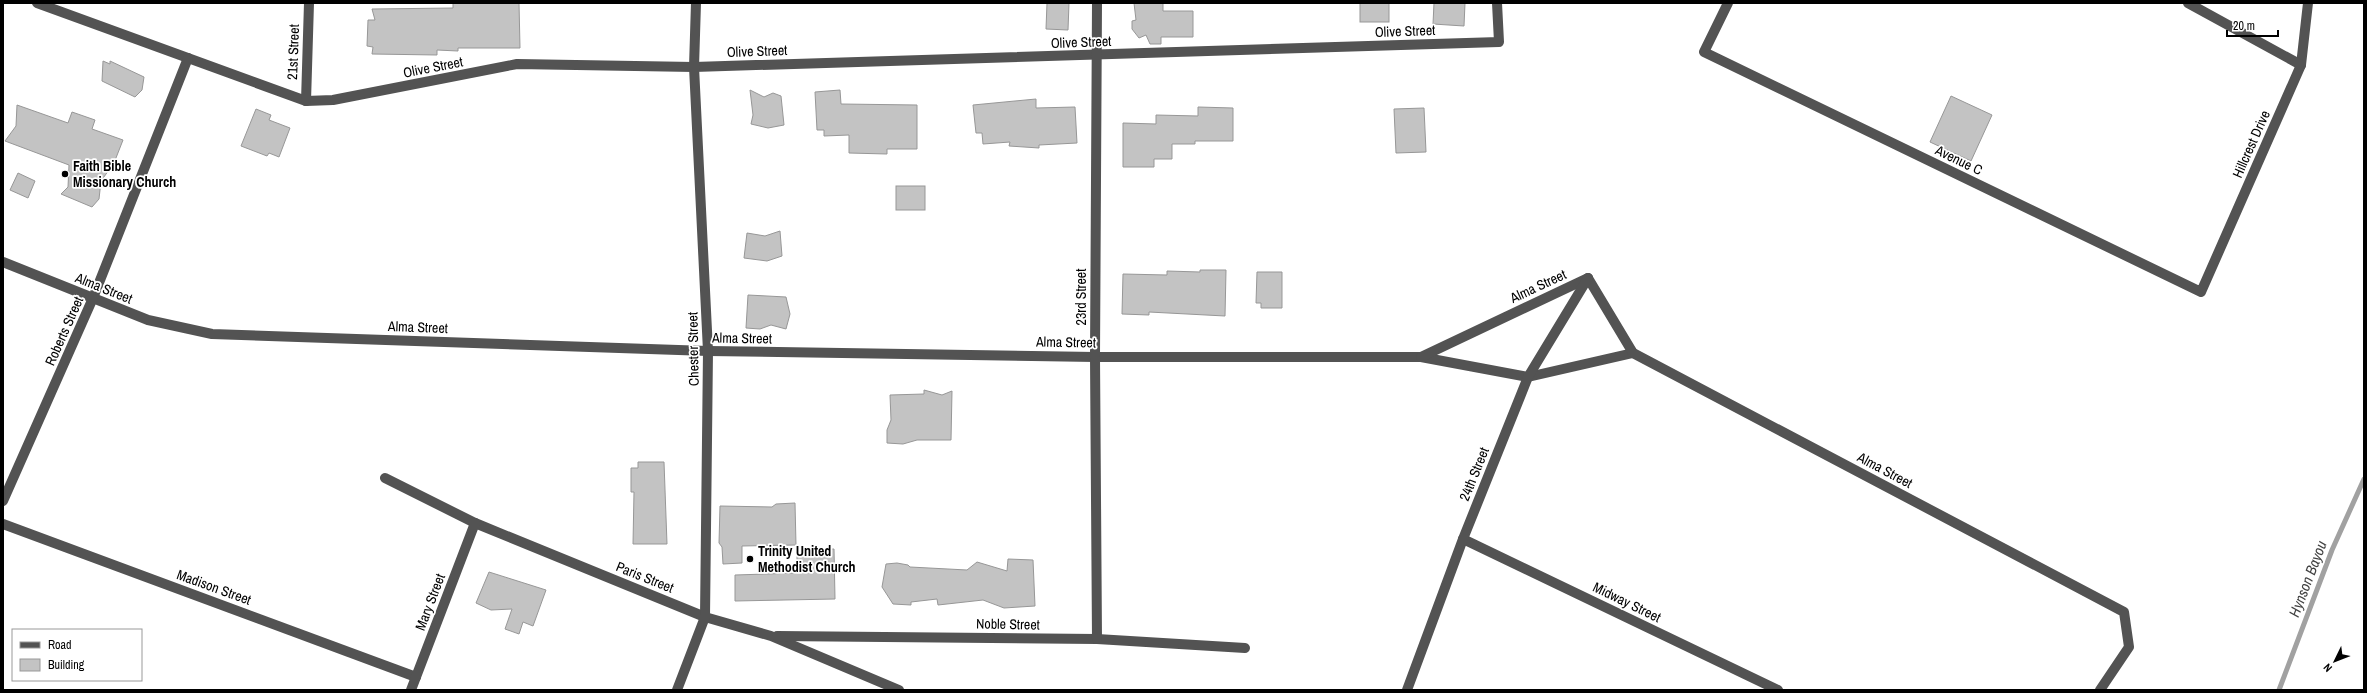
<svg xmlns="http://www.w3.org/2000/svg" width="2367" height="693" font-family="'Archivo Narrow',sans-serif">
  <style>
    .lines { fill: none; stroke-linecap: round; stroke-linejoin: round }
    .stream { stroke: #a1a1a1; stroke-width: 5 }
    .building { fill: #c3c3c3; stroke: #979797 }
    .minor { stroke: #535353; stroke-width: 10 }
    .poi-dot { fill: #000; stroke: #fff; stroke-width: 1.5 }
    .labels { text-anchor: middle; stroke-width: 3.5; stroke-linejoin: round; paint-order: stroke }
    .street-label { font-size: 14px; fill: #000; stroke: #fff }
    .poi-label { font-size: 14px; font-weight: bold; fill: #000; stroke: #fff; text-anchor: start }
    .water-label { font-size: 15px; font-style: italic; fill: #424242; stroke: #fff }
  </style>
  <rect width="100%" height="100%" fill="#fff"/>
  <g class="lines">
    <path class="stream" d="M2279,690L2332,550L2364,479"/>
  </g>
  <g class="building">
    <path d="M453,3H519L520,48H458V51L437,50V55L372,54L373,47L367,46L368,20H375L372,9L453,8Z"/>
    <path d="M1047,3H1069L1068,30L1046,29Z"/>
    <path d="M1134,3H1163V11H1193V37H1161V44H1150L1146,35L1139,38L1132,29V21L1136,20Z"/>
    <rect x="1360" y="3" width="29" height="19"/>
    <path d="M1434,3H1465L1464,26L1433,24Z"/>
    <path d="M103,61L110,64V61L144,77L142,90L135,97L102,81Z"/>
    <path d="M750,90L764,97L773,93L781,96L784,125L768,128L751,124L753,115Z"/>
    <path d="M840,90L841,104L917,105V149H887V154L849,153V135L824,136V130H817L815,92Z"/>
    <path d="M1951,96L1992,115L1971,161L1930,142Z"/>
    <path d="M1036,99V108L1075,107L1077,143L1039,145V148L1009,146L1010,142L983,144L982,133H976L973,105Z"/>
    <path d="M17,105L68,123L72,112L95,120L92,129L123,140L114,163L101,181L99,199L92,207L61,194L68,187L69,165L5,141L16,126Z"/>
    <path d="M1198,107L1233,108V141H1195V144H1172V159H1154V167H1123V123L1156,124V115L1198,116Z"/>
    <path d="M1424,108L1426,152L1396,153L1394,109Z"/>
    <path d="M256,109L271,115L269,120L290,128L279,157L269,153L267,156L241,146Z"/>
    <path d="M18,173L35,181L28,198L10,190Z"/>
    <rect x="896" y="186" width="29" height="24"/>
    <path d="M780,231L782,256L767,261L744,258L747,233L765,236Z"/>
    <path d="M1200,270H1226L1225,316L1149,312V315L1122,314L1123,274L1167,275V271L1200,272Z"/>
    <path d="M1257,272H1282V308H1261V303H1256Z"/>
    <path d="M748,295L786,297L790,314L786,329L771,325L760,329L746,328Z"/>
    <path d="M924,390L942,395L952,391L951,440H917L903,444L887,443V430L891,420L890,395L924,394Z"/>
    <path d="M638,462H664L667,544H633L634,492H631V468H638Z"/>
    <path d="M795,503L796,545L742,546V563L723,564L722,547L719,543L720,506L772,507L776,504Z"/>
    <path d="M834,549L835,599L735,601V575L797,573V550Z"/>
    <path d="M1008,559L1033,560L1035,606L1004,608L983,600L938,605L937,599L911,602V605L893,604L882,587L886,564L897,563L908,565L910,567L967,570L977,562L1007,571Z"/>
    <path d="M489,572L546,590L533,626L523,622L519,634L505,629L512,609L491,610L476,603Z"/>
  </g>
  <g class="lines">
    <g class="minor">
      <path d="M37,3L306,101L333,100L517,64L694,67L1499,42L1497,3"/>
      <path d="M1728,3L1704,52L2201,292L2301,65L2308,3"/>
      <path d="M2188,3L2301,65"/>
      <path d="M306,101L309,3"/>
      <path d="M3,262L148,320L212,334L708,351L1095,357H1421L1528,377L1633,353"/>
      <path d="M1588,278L1633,353L2124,612L2129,647L2100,690"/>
      <path d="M1421,357L1588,278"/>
      <path d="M385,478L475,523L705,617L771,636L899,690"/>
      <path d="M3,501L93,298L188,58"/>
      <path d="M3,524L416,677"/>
      <path d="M1463,539L1778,690"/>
      <path d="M777,636L1097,639L1245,648"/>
      <path d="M1097,639L1095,357L1097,3"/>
      <path d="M411,690L475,523"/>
      <path d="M677,690L705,617L708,351L694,67L696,3"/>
      <path d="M1407,690L1463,539L1528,377L1588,278"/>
    </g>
  </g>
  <g class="poi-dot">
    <circle cx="65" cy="174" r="4"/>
    <circle cx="750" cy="559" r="4"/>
  </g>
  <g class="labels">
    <g class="street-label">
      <text transform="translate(1405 31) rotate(-2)" y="5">Olive Street</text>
      <text transform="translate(1081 42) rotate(-2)" y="5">Olive Street</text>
      <text transform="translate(757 51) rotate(-2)" y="5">Olive Street</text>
      <text transform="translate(293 52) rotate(-88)" y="5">21st Street</text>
      <text transform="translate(433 67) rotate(-11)" y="5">Olive Street</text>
      <text transform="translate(2251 144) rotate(-66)" y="5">Hillcrest Drive</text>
      <text transform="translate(1959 160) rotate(26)" y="5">Avenue C</text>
      <text transform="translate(1538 286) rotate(-25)" y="5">Alma Street</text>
      <text transform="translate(104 288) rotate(22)" y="5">Alma Street</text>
      <text transform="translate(1081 297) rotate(-90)" y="5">23rd Street</text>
      <text transform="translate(418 327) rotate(2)" y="5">Alma Street</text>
      <text transform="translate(64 331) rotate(-66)" y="5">Roberts Street</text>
      <text transform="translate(742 338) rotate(1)" y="5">Alma Street</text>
      <text transform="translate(1066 342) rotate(1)" y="5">Alma Street</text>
      <text transform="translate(693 349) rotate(-91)" y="5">Chester Street</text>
      <text transform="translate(1885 470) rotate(28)" y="5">Alma Street</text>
      <text transform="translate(1474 474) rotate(-68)" y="5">24th Street</text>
      <text transform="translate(645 577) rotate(22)" y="5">Paris Street</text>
      <text transform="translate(214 587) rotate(20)" y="5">Madison Street</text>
      <text transform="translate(430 602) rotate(-69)" y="5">Mary Street</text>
      <text transform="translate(1627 602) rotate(26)" y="5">Midway Street</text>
      <text transform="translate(1008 624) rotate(1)" y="5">Noble Street</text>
    </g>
    <g class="poi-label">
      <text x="73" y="171">Faith Bible<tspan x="73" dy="16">Missionary Church</tspan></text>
      <text x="758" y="556">Trinity United<tspan x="758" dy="16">Methodist Church</tspan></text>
    </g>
    <g class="water-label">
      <text transform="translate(2308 579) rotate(-69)" y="5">Hynson Bayou</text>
    </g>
  </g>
  <rect width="2367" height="693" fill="none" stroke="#000000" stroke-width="8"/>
  <rect x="12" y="629" width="130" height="52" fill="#ffffff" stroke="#999999"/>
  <rect x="20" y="642" width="20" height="6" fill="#535353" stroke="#999999"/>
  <text x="48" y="649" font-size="12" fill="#000000">Road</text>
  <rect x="20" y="659" width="20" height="12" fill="#c3c3c3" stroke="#999999"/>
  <text x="48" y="669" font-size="12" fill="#000000">Building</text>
  <g transform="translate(2335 661) rotate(227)" stroke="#ffffff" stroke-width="3" paint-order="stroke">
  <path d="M0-3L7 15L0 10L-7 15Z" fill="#000000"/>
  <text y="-6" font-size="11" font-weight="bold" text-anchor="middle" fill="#000000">N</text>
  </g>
  <path d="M2227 30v6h51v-6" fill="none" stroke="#000000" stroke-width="2"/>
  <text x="2233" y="30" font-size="12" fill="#000000" stroke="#ffffff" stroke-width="3" paint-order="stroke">20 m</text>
</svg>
